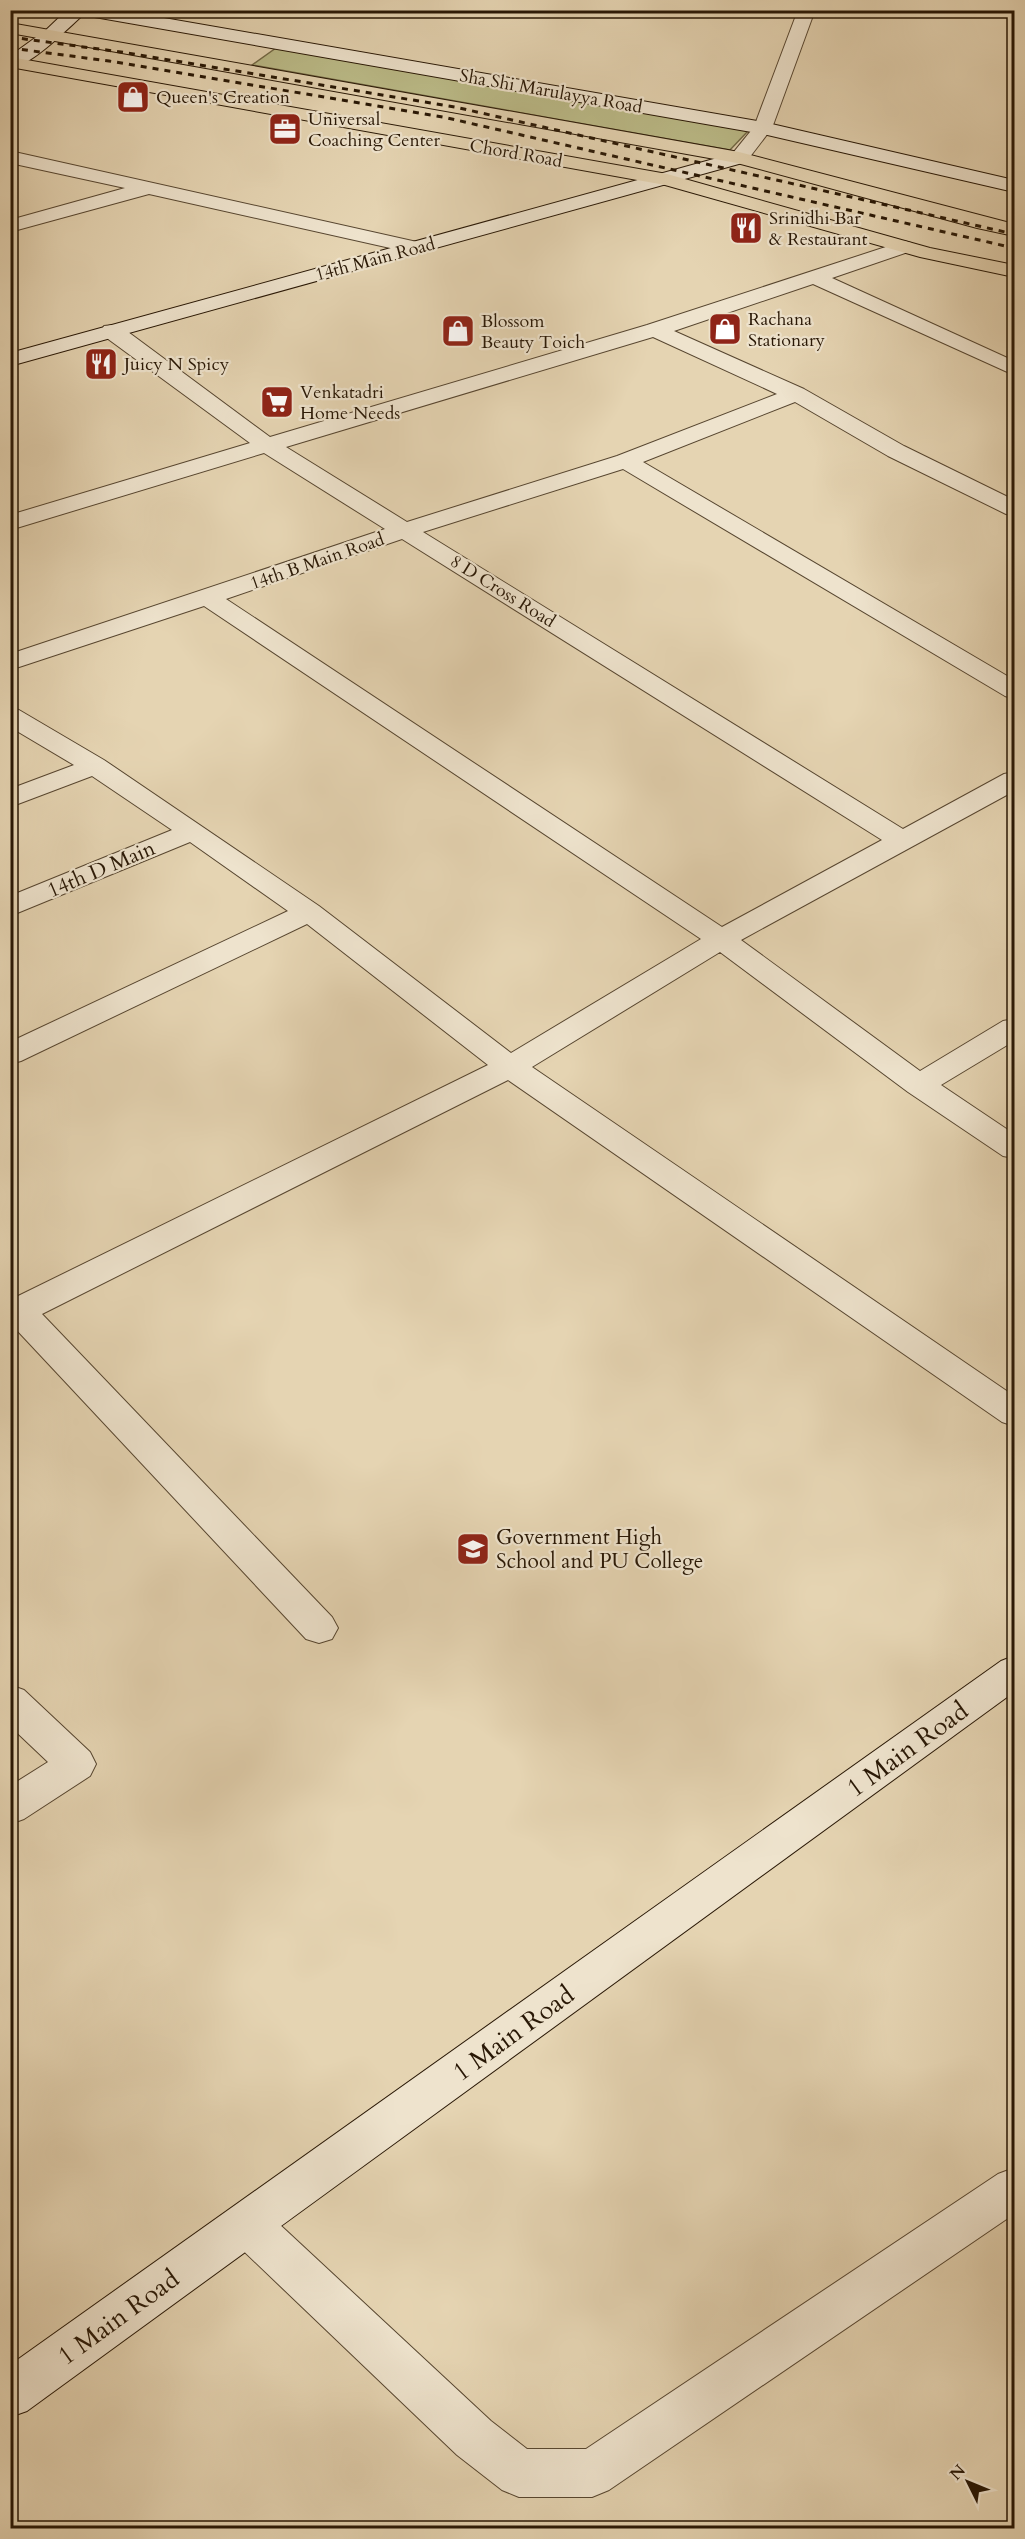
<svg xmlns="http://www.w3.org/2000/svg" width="1025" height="2539" font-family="Cardo,serif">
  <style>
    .green { fill: #bb8; stroke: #726946; stroke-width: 1.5 }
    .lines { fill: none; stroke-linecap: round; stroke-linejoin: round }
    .street-casing { stroke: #574630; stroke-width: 2 }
    .secondary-casing { stroke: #281705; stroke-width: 2 }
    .primary-casing { stroke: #281705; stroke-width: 2 }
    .street { fill: #eee3cd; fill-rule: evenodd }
    .secondary { fill: #eee3cd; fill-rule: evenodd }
    .primary { fill: #e5d4b2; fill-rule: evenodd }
    .rail { stroke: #281705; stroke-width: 3; stroke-dasharray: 6 6; stroke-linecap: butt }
    .labels { text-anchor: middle; stroke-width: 4.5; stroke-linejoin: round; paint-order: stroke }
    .far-street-label { font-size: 18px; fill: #281705; stroke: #eee3cd }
    .far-poi-label { font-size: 18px; fill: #281705; stroke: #eee3cd; text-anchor: start }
    .street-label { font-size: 21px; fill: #281705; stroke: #eee3cd }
    .poi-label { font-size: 21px; fill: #281705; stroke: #eee3cd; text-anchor: start }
    .near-street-label { font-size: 26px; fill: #281705; stroke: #eee3cd }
  </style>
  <rect width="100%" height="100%" fill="#e5d4b2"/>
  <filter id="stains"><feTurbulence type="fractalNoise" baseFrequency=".00333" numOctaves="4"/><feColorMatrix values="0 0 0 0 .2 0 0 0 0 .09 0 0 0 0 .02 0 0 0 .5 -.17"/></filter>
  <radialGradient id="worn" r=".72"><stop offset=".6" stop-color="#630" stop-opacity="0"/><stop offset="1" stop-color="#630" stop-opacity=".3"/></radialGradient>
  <path class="green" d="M276,48L748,131L730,150L252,65Z"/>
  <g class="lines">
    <defs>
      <g id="street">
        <path d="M798,10H815L772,128L746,162H732L729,158L754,127Z"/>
        <path d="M990,10H1014V19L992,14Z"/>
        <path d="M10,151L417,242L424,244L427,248L424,252L417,254L149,194L10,232V220L125,188L10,163Z"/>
        <path d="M904,241L911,243L914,247L911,251L832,278L1014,361V375L813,284L674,331L804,389L904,446L1014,500V516L1006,514L888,456L795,402L643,462L1014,680V699L1005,696L623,469L423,532L903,829L1004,774L1014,772V791L741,940L920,1071L1003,1021L1014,1019V1041L941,1085L1014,1134V1158L1003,1156L908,1092L720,952L532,1067L1014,1396V1426L1002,1422L508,1080L42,1314L332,1617L338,1628L332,1639L319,1643L306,1639L13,1326L10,1327V1300L488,1065L307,924L21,1061L10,1064V1042L288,911L190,842L10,916V896L172,830L92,776L10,807V789L74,765L10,727V708L19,710L104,760L319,906L511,1053L701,939L204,606L10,670V654L385,529L264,453L10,530V515L250,443L104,336L101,331L104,326L112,325L120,326L270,437L647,325ZM653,337L777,394L617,456L407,522L286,447ZM402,539L882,840L722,927L226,599Z"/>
        <path d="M10,1685L24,1690L90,1752L96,1764L90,1776L24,1819L10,1824V1786L48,1762L10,1726Z"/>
        <path d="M1014,2168V2214L609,2490L592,2497H519L502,2490L457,2455L231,2239L225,2224L231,2209L247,2202L263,2209L491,2421L527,2449H586L998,2174Z"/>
      </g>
      <g id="secondary">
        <path d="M67,10H118L763,122L1014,180V192L763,134L83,15C68,28 29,68 10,68V56L46,30Z"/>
        <path d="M739,152L746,154L749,158L746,162L10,366V353Z"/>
        <path d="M1014,1656V1692L27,2411L10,2417V2365L1001,1661Z"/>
      </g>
      <g id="primary">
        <path d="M10,23L739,152L1014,224V236L977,228L737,163L10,33Z"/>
        <path d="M10,57L667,174L930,248L1014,265V277L920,257L665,185L10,67Z"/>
      </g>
    </defs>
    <use href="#street" class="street-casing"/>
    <use href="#secondary" class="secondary-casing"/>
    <use href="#primary" class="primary-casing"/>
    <use href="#street" class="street"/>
    <use href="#secondary" class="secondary"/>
    <use href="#primary" class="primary"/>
    <g class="rail">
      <path d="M10,37L121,52L455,107L1014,234"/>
      <path d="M10,48L109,61L443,117L1014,248"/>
    </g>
  </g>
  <defs>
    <symbol id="shop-square" viewBox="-11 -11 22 22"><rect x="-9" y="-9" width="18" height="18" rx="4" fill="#8f2418" stroke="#eee3cd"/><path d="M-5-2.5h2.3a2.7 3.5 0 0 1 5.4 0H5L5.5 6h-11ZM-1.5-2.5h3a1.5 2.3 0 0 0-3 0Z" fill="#fff"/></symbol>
    <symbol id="office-square" viewBox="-11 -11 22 22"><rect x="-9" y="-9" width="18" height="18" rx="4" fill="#8f2418" stroke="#eee3cd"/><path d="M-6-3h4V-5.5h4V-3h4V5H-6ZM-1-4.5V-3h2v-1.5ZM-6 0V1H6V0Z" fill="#fff"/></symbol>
    <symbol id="restaurant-square" viewBox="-11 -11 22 22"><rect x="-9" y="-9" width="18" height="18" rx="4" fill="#8f2418" stroke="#eee3cd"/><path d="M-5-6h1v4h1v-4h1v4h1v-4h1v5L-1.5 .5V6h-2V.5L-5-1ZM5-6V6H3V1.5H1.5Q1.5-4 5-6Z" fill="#fff"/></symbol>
    <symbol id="supermarket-square" viewBox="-11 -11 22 22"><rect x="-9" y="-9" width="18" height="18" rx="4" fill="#8f2418" stroke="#eee3cd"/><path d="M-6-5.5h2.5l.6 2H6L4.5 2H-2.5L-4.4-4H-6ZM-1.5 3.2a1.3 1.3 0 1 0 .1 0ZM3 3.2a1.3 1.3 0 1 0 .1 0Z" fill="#fff"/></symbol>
    <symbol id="school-square" viewBox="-11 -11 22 22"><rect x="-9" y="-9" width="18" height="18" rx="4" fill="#8f2418" stroke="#eee3cd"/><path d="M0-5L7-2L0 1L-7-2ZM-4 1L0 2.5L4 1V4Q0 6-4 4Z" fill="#fff"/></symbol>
  </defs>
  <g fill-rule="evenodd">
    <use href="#shop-square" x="114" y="78" width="38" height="38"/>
    <use href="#office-square" x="266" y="110" width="38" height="38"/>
    <use href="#restaurant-square" x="727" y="209" width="38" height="38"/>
    <use href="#shop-square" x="706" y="310" width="38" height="38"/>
    <use href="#shop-square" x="439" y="312" width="38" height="38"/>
    <use href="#restaurant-square" x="82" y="345" width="38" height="38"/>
    <use href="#supermarket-square" x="258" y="383" width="38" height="38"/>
    <use href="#school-square" x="454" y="1530" width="38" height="38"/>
  </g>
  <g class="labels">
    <g class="far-street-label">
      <text transform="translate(551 91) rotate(10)" y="6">Sha Shi Marulayya Road</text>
      <text transform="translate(516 153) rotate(10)" y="6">Chord Road</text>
      <text transform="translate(375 259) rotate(-15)" y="6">14th Main Road</text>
      <text transform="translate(317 561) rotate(-19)" y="6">14th B Main Road</text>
      <text transform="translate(503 591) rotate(32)" y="6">8 D Cross Road</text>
    </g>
    <g class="far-poi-label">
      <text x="156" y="103">Queen's Creation</text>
      <text x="308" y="125">Universal<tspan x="308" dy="21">Coaching Center</tspan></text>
      <text x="769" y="224">Srinidhi Bar<tspan x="769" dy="21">&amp; Restaurant</tspan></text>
      <text x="748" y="325">Rachana<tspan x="748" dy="21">Stationary</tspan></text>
      <text x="481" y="327">Blossom<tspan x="481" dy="21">Beauty Toich</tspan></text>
      <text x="124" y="370">Juicy N Spicy</text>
      <text x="300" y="398">Venkatadri<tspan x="300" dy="21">Home Needs</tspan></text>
    </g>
    <g class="street-label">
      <text transform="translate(101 869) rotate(-23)" y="7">14th D Main</text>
    </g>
    <g class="poi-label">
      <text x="496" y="1544">Government High<tspan x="496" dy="24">School and PU College</tspan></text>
    </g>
    <g class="near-street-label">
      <text transform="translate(907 1749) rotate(-36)" y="9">1 Main Road</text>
      <text transform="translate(513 2033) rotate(-36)" y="9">1 Main Road</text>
      <text transform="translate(118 2317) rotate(-36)" y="9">1 Main Road</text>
    </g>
  </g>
  <rect width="1025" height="2539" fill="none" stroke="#e5d4b2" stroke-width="36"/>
  <rect x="12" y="12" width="1001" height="2515" fill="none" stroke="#281705" stroke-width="3"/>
  <rect x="18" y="18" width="989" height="2503" fill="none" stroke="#281705" stroke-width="1.5"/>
  <g transform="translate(968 2482) rotate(313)" stroke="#eee3cd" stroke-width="4.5" paint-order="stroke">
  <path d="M0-4.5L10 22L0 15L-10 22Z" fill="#281705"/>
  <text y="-9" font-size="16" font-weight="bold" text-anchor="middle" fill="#281705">N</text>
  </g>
  <rect width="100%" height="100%" filter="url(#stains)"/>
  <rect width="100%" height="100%" fill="url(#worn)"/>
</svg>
